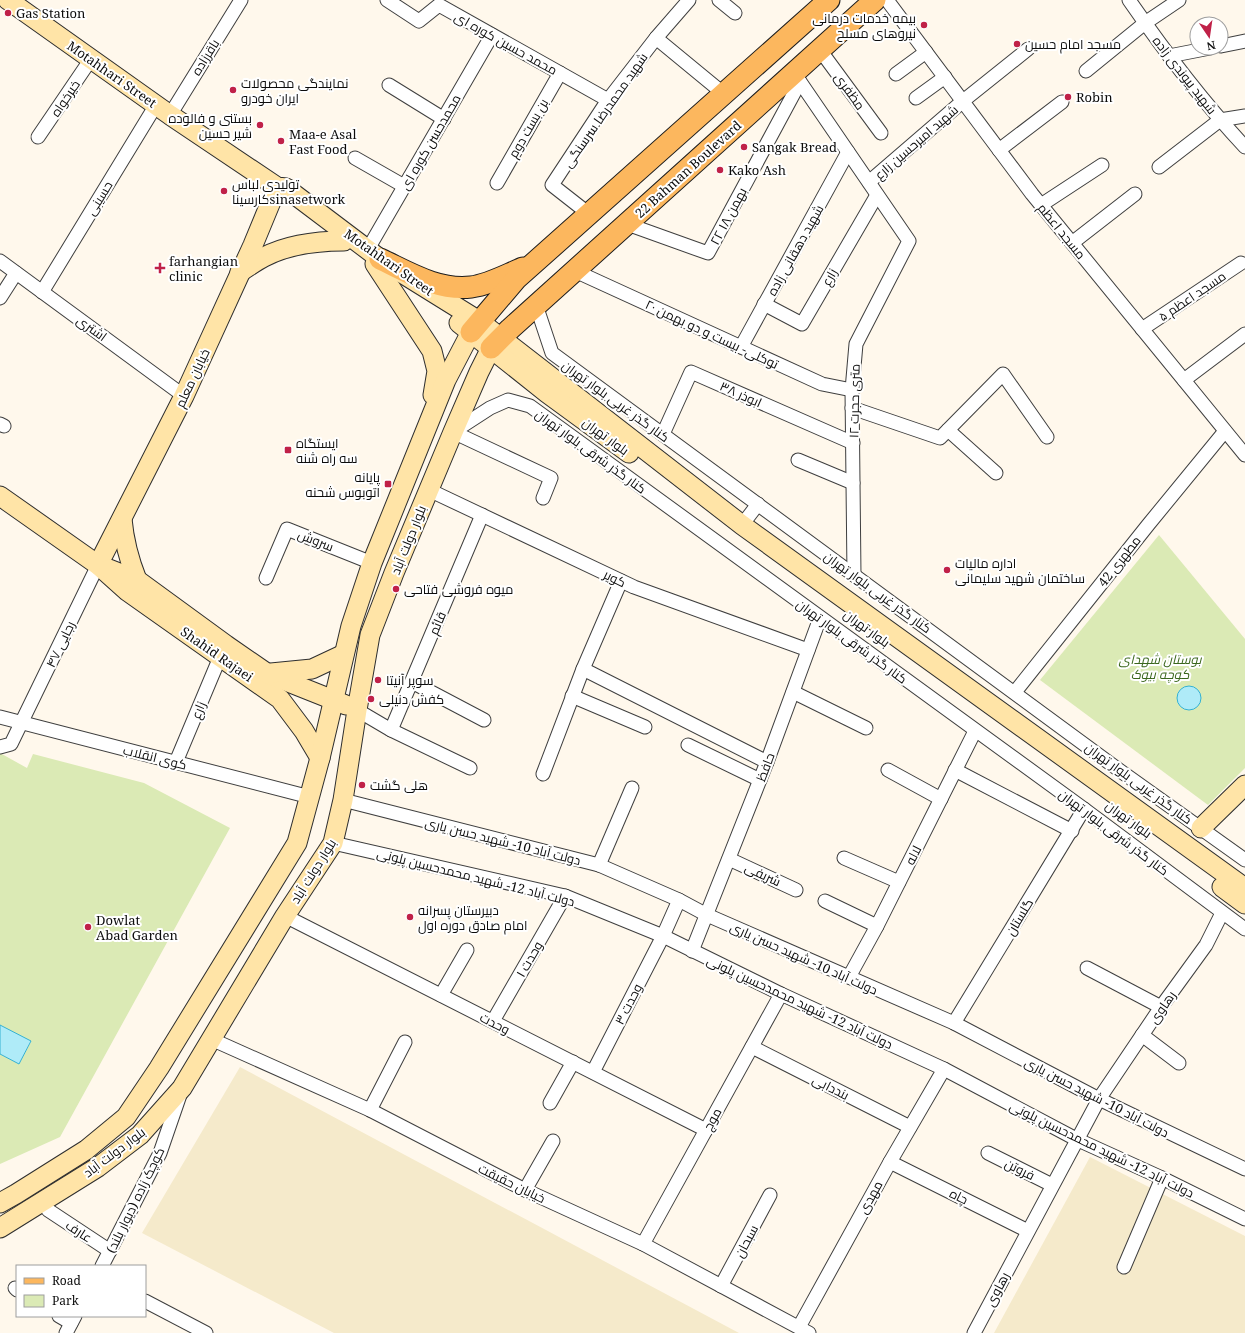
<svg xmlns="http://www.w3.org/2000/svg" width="1245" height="1333" font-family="'Noto Serif',Cairo,serif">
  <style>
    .farmland { fill: #f5eacb }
    .green { fill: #dbeab5 }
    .water { fill: #afebf8; stroke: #34b1d1 }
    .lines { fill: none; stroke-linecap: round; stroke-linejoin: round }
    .street-casing { stroke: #3f3f3f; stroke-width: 15 }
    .secondary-casing { stroke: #2e2e2e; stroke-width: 21 }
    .primary-casing { stroke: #1d1d1d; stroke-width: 23 }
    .street { stroke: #fff; stroke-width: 13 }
    .secondary { stroke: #ffe4a7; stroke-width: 19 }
    .primary { stroke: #fcb75e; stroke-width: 21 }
    .poi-dot { fill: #c02148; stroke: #fff; stroke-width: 1.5 }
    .labels { text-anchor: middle; stroke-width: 4; stroke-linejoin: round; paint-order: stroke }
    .poi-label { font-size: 13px; fill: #0c0c0c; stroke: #fff; text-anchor: start }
    .street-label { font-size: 13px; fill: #0c0c0c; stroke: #fff }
    .park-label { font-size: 13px; font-style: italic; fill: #39661b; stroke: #fff }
  </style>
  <rect width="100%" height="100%" fill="#fff8ec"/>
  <g class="farmland">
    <path d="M240,1067L739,1333H334L142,1233Z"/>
    <path d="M1090,1157L1245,1236V1333H994Z"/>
  </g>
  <g class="green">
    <path d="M1159,535L1245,639V768L1208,805L1040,680Z"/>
    <path d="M0,753L27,768L33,754L144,783L230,828L60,1137L0,1164V1054L19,1064L31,1042L0,1025Z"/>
  </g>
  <g class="water">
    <circle cx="1189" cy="698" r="12"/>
    <path d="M0,1025L31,1041L19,1064L0,1054Z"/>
  </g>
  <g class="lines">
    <defs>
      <g id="street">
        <path d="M387,0L419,21L439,5L608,100"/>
        <path d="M719,0L735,13"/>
        <path d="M887,0L1032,194L1245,455"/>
        <path d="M1129,0C1165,52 1202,101 1245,147"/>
        <path d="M656,38L724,94"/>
        <path d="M1221,46L1245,41"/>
        <path d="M820,50L881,133"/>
        <path d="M1169,56L1210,48"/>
        <path d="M1086,71L1145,23L1179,0"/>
        <path d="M794,73L909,241L856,344L852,390L854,575"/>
        <path d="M896,74L926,52"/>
        <path d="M389,85L444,119"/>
        <path d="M916,98L945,77"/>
        <path d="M170,115L241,0"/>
        <path d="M38,137L91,59"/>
        <path d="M999,150L1062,102"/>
        <path d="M355,158L404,186"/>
        <path d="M1159,167L1220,120L1245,116"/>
        <path d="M869,182L963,101L1028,49"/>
        <path d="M497,183L560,73"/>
        <path d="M1041,205L1102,165"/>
        <path d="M589,214L552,185L608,100L656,38L689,0"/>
        <path d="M627,224L708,253L800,82"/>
        <path d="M1072,243L1135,194"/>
        <path d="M368,249L492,35"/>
        <path d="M0,261L184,396"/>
        <path d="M575,271L822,384L852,390"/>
        <path d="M42,292L156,105"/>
        <path d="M0,298L16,273"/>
        <path d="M764,304L802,324L877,195"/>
        <path d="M536,305L552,353L1119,770L1245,860"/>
        <path d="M1142,329L1241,263"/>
        <path d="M741,347L848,152"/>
        <path d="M1184,380L1245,334"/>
        <path d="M852,408L940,438L1003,374L1047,437"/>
        <path d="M0,424L4,426"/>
        <path d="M948,430L996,473"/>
        <path d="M453,432L490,408L508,400L530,406L1084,809L1245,929"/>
        <path d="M453,432L551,478L543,498"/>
        <path d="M663,434L691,372L853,443"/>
        <path d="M798,460L853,483"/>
        <path d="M429,490L634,587L808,650"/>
        <path d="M742,525L758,504"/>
        <path d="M266,578L287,529L372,563"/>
        <path d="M583,669L767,762"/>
        <path d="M412,682L484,720"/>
        <path d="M793,692L866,728"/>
        <path d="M1015,692L1148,525L1225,431"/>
        <path d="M572,696L645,727"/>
        <path d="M357,710L391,730L482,515"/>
        <path d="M0,717L310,797"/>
        <path d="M391,730L470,768"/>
        <path d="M688,745L760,780"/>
        <path d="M0,747L11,744L98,565"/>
        <path d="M176,762L220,657"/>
        <path d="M888,770L941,799"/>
        <path d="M955,770L1072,831"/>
        <path d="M543,774L583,669L621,581"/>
        <path d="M343,800L599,865L679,900L707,915L954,1023L1099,1099L1245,1169"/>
        <path d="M333,843L565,896L663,936L781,994L944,1069L1076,1139L1162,1178L1245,1219"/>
        <path d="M844,858L899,882"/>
        <path d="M729,859L796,890"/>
        <path d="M599,865L632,788"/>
        <path d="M825,901L877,926"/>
        <path d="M285,916L706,1130"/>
        <path d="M692,951L767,762L820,618"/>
        <path d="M1087,968L1161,1007"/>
        <path d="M849,977L877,926L975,731"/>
        <path d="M441,995L467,950"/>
        <path d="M493,1021L565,896"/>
        <path d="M954,1023L1084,809"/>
        <path d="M1142,1035L1179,1063"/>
        <path d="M211,1039L370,1110L525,1190L643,1244L809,1333"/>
        <path d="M752,1047L910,1127"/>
        <path d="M593,1072L663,936L679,900"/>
        <path d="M550,1103L573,1062"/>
        <path d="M370,1110L405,1042"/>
        <path d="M988,1153L1052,1185"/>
        <path d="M890,1162L1028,1231"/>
        <path d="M525,1190L553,1141"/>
        <path d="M48,1210L110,1251"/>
        <path d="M643,1244L781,994"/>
        <path d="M102,1266L160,1153L180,1095"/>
        <path d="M1124,1267L1162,1178"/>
        <path d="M721,1286L770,1195"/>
        <path d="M15,1288L17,1290"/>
        <path d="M145,1301L206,1333"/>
        <path d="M59,1316L71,1323"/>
        <path d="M799,1327L890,1162L944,1069"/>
        <path d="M66,1333L75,1316"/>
        <path d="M974,1333L1099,1099L1161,1007L1206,945L1222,913"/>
      </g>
      <g id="secondary">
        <path d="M8,0L170,115L277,187L286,188L384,262L479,321L742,525L1245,888"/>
        <path d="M375,264L432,351L437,371L433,395"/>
        <path d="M240,272C248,267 256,261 264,257C289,244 316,241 344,241"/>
        <path d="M459,323L547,393L629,453"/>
        <path d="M0,496L98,565L127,591L280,699L304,731L320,758"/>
        <path d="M122,519C124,541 129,560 137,580"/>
        <path d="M98,565L184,396L253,245L277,187"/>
        <path d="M109,569L137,580L226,645L268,674L346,705"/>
        <path d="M271,673L312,669L344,654"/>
        <path d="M1201,828L1245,785"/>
        <path d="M1222,887L1245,904"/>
        <path d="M0,1203L16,1194L86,1150L126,1117L159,1068L297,843L320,758L351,626L372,563L446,380L471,332"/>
        <path d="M0,1228L98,1167L140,1135L182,1088L285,916L333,843L343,800L357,710L370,635L394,573L453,432L479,372L491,348"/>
      </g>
      <g id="primary">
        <path d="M380,259C408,272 438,291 471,287C488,285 506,275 523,268"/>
        <path d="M471,332L516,279L829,0"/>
        <path d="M491,348L510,329L875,0"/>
      </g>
    </defs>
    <use href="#street" class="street-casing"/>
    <use href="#secondary" class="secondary-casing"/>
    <use href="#primary" class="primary-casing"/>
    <use href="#street" class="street"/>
    <use href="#secondary" class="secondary"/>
    <use href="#primary" class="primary"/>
  </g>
  <g class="poi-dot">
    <circle cx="8" cy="13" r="4"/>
    <circle cx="924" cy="25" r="4"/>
    <circle cx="1017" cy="44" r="4"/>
    <circle cx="233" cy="90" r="4"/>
    <circle cx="1068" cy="97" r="4"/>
    <circle cx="260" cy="125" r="4"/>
    <circle cx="281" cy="141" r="4"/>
    <circle cx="744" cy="147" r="4"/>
    <circle cx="720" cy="170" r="4"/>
    <circle cx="224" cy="191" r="4"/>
    <path d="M158 262h4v4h4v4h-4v4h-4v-4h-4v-4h4z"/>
    <rect x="284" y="446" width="8" height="8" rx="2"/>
    <rect x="384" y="480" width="8" height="8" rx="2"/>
    <circle cx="947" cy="570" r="4"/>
    <circle cx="396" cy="589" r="4"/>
    <circle cx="378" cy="680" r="4"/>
    <circle cx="371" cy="699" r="4"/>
    <circle cx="362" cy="785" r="4"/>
    <circle cx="410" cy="917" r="4"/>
    <circle cx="88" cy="927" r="4"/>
  </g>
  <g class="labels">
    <g class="poi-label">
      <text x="16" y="18">Gas Station</text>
      <text x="916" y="23" text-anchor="end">بیمه خدمات درمانی<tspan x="916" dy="15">نیروهای مسلح</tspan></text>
      <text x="1025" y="49">مسجد امام حسین</text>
      <text x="241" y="88">نمایندگی محصولات<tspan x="241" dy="15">ایران خودرو</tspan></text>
      <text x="1076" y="102">Robin</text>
      <text x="252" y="123" text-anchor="end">بستنى و فالوده<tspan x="252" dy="15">شیر حسین</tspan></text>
      <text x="289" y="139">Maa-e Asal<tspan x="289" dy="15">Fast Food</tspan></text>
      <text x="752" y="152">Sangak Bread</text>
      <text x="728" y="175">Kako Ash</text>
      <text x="232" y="189">تولیدی لباس<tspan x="232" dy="15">کارسیناsinasetwork</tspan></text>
      <text x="169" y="266">farhangian<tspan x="169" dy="15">clinic</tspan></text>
      <text x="296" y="448">ایستگاه<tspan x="296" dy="15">سه راه شنه</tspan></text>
      <text x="380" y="482" text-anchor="end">پایانه<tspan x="380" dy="15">اتوبوس شحنه</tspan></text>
      <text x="955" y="568">اداره مالیات<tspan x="955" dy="15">ساختمان شهید سلیمانی</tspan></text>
      <text x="404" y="594">میوه فروشی فتاحی</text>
      <text x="386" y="685">سوپر آنیتا</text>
      <text x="379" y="704">کفش دنیلی</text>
      <text x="370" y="790">هلى گشت</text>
      <text x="418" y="915">دبیرستان پسرانه<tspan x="418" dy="15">امام صادق دوره اول</tspan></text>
      <text x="96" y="925">Dowlat<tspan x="96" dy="15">Abad Garden</tspan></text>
    </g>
    <g class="street-label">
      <text transform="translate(506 43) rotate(29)" y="5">محمد حسین کوره ای</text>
      <text transform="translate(205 57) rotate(-58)" y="5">باقرزاده</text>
      <text transform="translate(112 74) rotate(35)" y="5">Motahhari Street</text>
      <text transform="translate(1185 75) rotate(52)" y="5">شهید پیوندی زاده</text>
      <text transform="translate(850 91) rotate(54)" y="5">مظفری</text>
      <text transform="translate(65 98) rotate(-56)" y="5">خیرخواه</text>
      <text transform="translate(605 110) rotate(-55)" y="5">شهید محمدرضا سرسنگی</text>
      <text transform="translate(528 128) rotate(-60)" y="5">بن بست دوم</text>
      <text transform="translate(430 142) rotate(-60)" y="5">محمدحسن کوره ای</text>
      <text transform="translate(916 142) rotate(-41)" y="5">شهید امیرحسین زارع</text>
      <text transform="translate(688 169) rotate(-42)" y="5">22 Bahman Boulevard</text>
      <text transform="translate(99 198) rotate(-58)" y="5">حسینی</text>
      <text transform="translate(728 216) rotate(-62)" y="5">۲۲ بهمن ۱۸</text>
      <text transform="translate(1062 231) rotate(51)" y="5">مسجد اعظم</text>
      <text transform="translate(795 250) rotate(-61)" y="5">شهید دهقانی زاده</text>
      <text transform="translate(389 262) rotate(35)" y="5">Motahhari Street</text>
      <text transform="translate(829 277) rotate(-60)" y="5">زارع</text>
      <text transform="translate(1192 296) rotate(-34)" y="5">مسجد اعظم ۵</text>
      <text transform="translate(92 328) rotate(36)" y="5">اشتری</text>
      <text transform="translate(712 334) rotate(25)" y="5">توکلی- بیست و دو بهمن ۲۰</text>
      <text transform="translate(192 378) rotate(-65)" y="5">خیابان معلم</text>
      <text transform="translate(741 394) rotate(24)" y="5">۳۸ ابوذر</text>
      <text transform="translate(616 401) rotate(36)" y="5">کنار گذر غربی بلوار تهران</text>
      <text transform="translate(854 401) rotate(-89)" y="5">۱۲ متری حجرت</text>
      <text transform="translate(606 436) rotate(36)" y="5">بلوار تهران</text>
      <text transform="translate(591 451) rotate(36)" y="5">کنار گذر شرقی بلوار تهران</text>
      <text transform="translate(316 540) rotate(22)" y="5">سروش</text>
      <text transform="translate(408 540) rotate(-68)" y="5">بلوار دولت آباد</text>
      <text transform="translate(1119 561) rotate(-52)" y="5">مطهری 42</text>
      <text transform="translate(615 578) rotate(26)" y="5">کویر</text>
      <text transform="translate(878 592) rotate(36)" y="5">کنار گذر غربی بلوار تهران</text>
      <text transform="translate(437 623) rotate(-67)" y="5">قائم</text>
      <text transform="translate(867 628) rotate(36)" y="5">بلوار تهران</text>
      <text transform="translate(852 641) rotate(36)" y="5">کنار گذر شرقی بلوار تهران</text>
      <text transform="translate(60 644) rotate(-64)" y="5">رجایی ۴۷</text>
      <text transform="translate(217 654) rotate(35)" y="5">Shahid Rajaei</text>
      <text transform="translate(198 710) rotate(-67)" y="5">زارع</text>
      <text transform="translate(155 757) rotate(14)" y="5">کوی انقلاب</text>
      <text transform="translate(765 767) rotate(-69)" y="5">حافظ</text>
      <text transform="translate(1139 783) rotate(36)" y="5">کنار گذر غربی بلوار تهران</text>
      <text transform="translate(1129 819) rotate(36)" y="5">بلوار تهران</text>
      <text transform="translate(1114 832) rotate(37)" y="5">کنار گذر شرقی بلوار تهران</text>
      <text transform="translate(503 841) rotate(14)" y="5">دولت آباد 10- شهید حسن یاری</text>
      <text transform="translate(913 855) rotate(-63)" y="5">لاله</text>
      <text transform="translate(313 871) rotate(-58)" y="5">بلوار دولت آباد</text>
      <text transform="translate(763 874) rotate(25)" y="5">شریفی</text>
      <text transform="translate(476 877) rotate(14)" y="5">دولت آباد 12- شهید محمدحسین پلونی</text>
      <text transform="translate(1019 917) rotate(-59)" y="5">گلستان</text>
      <text transform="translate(804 958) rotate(24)" y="5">دولت آباد 10- شهید حسن یاری</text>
      <text transform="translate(529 959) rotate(-60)" y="5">وحدت ۱</text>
      <text transform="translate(800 1002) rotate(25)" y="5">دولت آباد 12- شهید محمدحسین پلونی</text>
      <text transform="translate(628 1004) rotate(-63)" y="5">وحدت ۳</text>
      <text transform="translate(1162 1007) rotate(-55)" y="5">رهاوی</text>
      <text transform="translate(495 1023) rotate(27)" y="5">وحدت</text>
      <text transform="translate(831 1087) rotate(27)" y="5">بنددابی</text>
      <text transform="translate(1097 1097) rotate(27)" y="5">دولت آباد 10- شهید حسن یاری</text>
      <text transform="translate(712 1119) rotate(-61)" y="5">موج</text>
      <text transform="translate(1102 1149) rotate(26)" y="5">دولت آباد 12- شهید محمدحسین پلونی</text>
      <text transform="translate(114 1152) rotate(-37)" y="5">بلوار دولت آباد</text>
      <text transform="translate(1020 1169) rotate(26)" y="5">فروتن</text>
      <text transform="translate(512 1183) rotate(26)" y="5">خیابان حقیقت</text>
      <text transform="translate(959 1196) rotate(26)" y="5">چاه</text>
      <text transform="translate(870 1197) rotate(-61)" y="5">مهدی</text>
      <text transform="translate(135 1200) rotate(-64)" y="5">کوچک زاده (دیوار بلند)</text>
      <text transform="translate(79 1231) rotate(33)" y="5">عارف</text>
      <text transform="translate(746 1241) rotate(-62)" y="5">سبحان</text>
      <text transform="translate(997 1289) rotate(-62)" y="5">رهاوی</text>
    </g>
    <g class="park-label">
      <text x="1160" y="664">بوستان شهدای<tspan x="1160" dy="15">کوچه بیوک</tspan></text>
    </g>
  </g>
  <rect x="16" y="1265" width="130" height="52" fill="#ffffff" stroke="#9e9e9e"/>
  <rect x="24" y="1278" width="20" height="6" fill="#fcb75e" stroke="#9e9e9e"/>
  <text x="52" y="1285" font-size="12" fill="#0c0c0c">Road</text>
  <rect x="24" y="1295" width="20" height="12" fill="#dbeab5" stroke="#9e9e9e"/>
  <text x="52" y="1305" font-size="12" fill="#0c0c0c">Park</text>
  <g transform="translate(1209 36) rotate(167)"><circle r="19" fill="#ffffff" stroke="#9e9e9e"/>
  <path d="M0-3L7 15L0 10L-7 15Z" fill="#c02148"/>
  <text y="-6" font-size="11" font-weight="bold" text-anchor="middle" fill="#0c0c0c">N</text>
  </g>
</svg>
